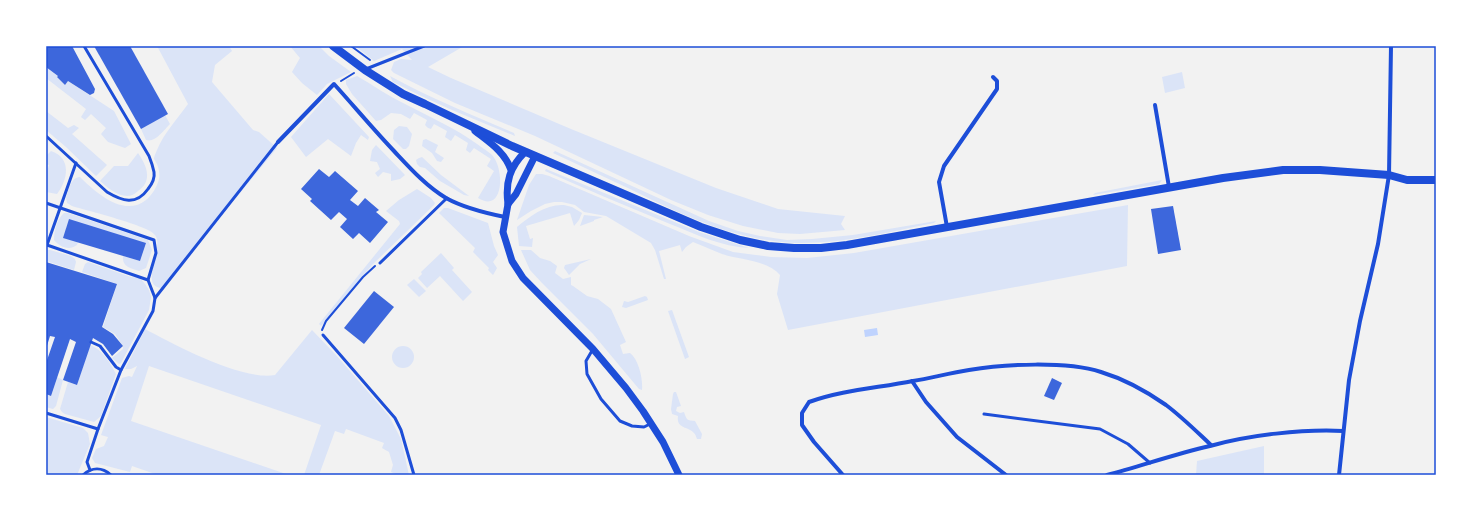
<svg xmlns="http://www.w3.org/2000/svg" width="1482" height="521" font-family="Overpass,sans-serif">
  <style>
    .green { fill: #dbe4f7 }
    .water { fill: #bfd3fe }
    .building { fill: #3d67dc }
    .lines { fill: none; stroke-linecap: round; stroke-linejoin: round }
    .path { stroke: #1d4ed8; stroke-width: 2 }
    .service { stroke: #1d4ed8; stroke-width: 3 }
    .minor { stroke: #1d4ed8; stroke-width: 4 }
    .tertiary { stroke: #1d4ed8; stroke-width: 7 }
    .secondary { stroke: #1d4ed8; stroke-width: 8 }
    .neatline { fill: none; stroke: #1d4ed8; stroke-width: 1.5 }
  </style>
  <rect width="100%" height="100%" fill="#f2f2f2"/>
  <g class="green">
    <path d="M157,46H229L232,51L215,65L212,82L253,130L259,132L277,148L162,288C138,287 165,248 155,235C150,226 85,210 72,206L67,203L66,198C69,190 70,178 80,177C95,192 124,218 146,200C152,195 157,187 159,179C160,175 159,169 157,164C157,164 154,159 154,159C154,157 156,152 157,150C164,133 178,118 188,104Z"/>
    <path d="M290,46H319L329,56L351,72L327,84L317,95L302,83L292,72L300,58Z"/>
    <path d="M355,46H464L428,67L451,78L571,129L716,188L778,209L845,216L841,224L845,230L800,234L778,233L743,226L708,215L671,200L535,136L455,103L394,73L391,70L394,62L401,59L412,60L402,49L374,61Z"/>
    <path d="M46,67L58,76L57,77L65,85L68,81L114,111L131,144L125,148L108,142L101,134L106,128L91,114L85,120L81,117L86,109L46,78Z"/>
    <path d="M1182,72L1185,88L1165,93L1162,77Z"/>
    <path d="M357,76C373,85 388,96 405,104C430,117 455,128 477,144C482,148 488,151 492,155C505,169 504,214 478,198L494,171L487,166L491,159L474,148L470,153L466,150L468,143L455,135L451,141L445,137L447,131L434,124L431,129L428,128L425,125L427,120L414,113L410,119L401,114L391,113L381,120L376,121L352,94L346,84V80Z"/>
    <path d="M390,76C430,98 472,115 514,133L515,136L452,110L419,95L393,82Z"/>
    <path d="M329,94L369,137L368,140L361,135L356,143L351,156L328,139L306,157L291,137Z"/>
    <path d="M46,111L68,128L74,125L79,128L72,134L107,165L96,176L66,147L46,130Z"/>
    <path d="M165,115L170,124C163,131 155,143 146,140L141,129Z"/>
    <path d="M399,126L407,127L412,134L409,146L406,149H403L393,139L394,130Z"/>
    <path d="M426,139L438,145L435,152L444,158L441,162L437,161L432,153L422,146L423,140Z"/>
    <path d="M376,145L405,175L400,179L391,181V174L383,172L378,177L375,173L380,169L377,162L370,161L372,150Z"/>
    <path d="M51,151C72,158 68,180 57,194L46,192V175L49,165L46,164V156Z"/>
    <path d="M555,151L709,221L738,231L760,236L787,240L812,239L853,235L936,221L934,223C889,232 842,244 796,243C736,241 682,215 630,189C604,177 579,165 553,153Z"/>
    <path d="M138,153C147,166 153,181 138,191C135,194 131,196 127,196C117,196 107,187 100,181L114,166H128Z"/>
    <path d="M422,157L441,175L469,196L464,195L440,181L425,168L420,167L417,164L416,160L419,158Z"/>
    <path d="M546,169L699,232L749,248C722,247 695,234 670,224C628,207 586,189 545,171Z"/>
    <path d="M536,174H542L549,176L689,236L733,252L771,257L807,258L854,253L1128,205L1127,266L788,330L777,294L780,275C767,260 740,260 722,254C712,250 703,246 693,242L686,247L682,252L680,245L659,251L666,279H664L655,250L651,243L606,216L584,212L575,205L562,202H554L545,204L531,211L517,220L529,185Z"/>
    <path d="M1162,180L1159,184L1093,195L1095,193Z"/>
    <path d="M417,189L431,198L435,203L434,205L372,265L321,326L319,324L400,224L399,221L386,211L399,200Z"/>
    <path d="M564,205L572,207L582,213L579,220L574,226L570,213L526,226L530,239L533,238L532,247L519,246L517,227C530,216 546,204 564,205Z"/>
    <path d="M444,208H448L488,223L494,246L498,255L493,262L497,268L493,275L488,270L489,268L473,252L475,248L439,213Z"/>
    <path d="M64,213H68L148,240L152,250L146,268L139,271C130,268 122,267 123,256L140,261L146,243L78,242L77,245C69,251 60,247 54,240C54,231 57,219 64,213Z"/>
    <path d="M584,215L603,217L594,220V221L580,226Z"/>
    <path d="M47,250H50L71,256L75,259L76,262L74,270L46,261Z"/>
    <path d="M521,250H531L540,258L550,261L557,266L555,273L563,279L571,277V285L573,286L587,296L598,299L611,309L626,342L620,345L623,354L630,353C639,360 643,379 642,390L639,389L593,334L542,283L530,270Z"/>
    <path d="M441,253L454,268L452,270L472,292L463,301L440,276L427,288L418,278L422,274L421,272Z"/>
    <path d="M591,259L580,264L569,275L564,268L565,265Z"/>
    <path d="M88,262L131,277L140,278L145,284L149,290L151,297L149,310L121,363L119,364L112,358L123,349V346L115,334L103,327L117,284L82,272L85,264Z"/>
    <path d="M414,279L426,291L419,297L407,285Z"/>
    <path d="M645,296L647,297L648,300L626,308L622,307L624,301L628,302Z"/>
    <path d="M672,310L689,357L685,359L668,311Z"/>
    <path d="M145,329C175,345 242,381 275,375L312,330L336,355L389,416L401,439L409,475H398L391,472L393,465L389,452L382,448L384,443L346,429L344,434L335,431L319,475H304L321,425L149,366L131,421L289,475H158L132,466L130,472L95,463L92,458L96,449L104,446L108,437L101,435L122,378L129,376L132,377L137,366L131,369H125Z"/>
    <path d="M90,345C103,350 110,363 116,374L101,416L94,422L65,414L62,412L60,409L68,382L77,385Z"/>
    <circle cx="403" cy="357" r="11"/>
    <path d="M57,377L63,380L56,406L53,409L46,407V394L51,396Z"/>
    <path d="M674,392H676L681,406L677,407L676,411L680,413L684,412C687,421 687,420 695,421L702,434L701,439H697C696,437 696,435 694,433C688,426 676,429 678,416L672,414L671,409L673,394Z"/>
    <path d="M46,417L83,428L88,433L90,444L77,475H46Z"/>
    <path d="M1264,446V475H1196L1197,461Z"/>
  </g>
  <path class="water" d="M877,328L878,335L865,337L864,330Z"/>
  <g class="building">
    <path d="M46,46H72L95,89L94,93L90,95L68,81L65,85L57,77L58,76L46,67Z"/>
    <path d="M94,46H130L168,114L141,129Z"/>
    <path d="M319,169L329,177L335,171L358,191L350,200L358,206L365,198L379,210L376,212L388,222L370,243L359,233L353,239L340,227L347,219L339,212L331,220L310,201L312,199L301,189Z"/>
    <path d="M1173,206L1181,250L1158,254L1151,209Z"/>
    <path d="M69,219L146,243L140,261L63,238Z"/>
    <path d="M46,262L117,284L102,327L113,334L123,346L112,356L103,344L93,338L77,385L63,380L76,342L70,339L51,396L46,394V363L55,337L50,336L46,349Z"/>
    <path d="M374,291L394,307L364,344L344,328Z"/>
    <path d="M1052,378L1062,383L1054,400L1044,396Z"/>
  </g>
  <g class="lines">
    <g class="path">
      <path d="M351,46L370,60"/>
      <path d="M341,81L354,73"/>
      <path d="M322,330L326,321L363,277L375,266"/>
    </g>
    <g class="service">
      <path d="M366,69L424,46"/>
      <path d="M46,136L107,192C122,201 136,206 148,189C152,184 155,178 154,172C153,167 151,161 149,156L84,46"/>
      <path d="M76,163L47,245L148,280L155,298"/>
      <path d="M46,203L154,240L156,253L148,280"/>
      <path d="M380,263L447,198"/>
      <path d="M323,335L395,418L401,430L414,475"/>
      <path d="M91,342L100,346L116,367L121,370"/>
      <path d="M593,349L586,361L587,374L601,399L620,421L632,426L644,427L650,424"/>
      <path d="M46,413L98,429"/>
      <path d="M984,414L1100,429L1128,444L1150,463"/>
      <path d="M90,470L87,462L98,429L121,370L153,311L155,298L278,142"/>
      <path d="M83,475C92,467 102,467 111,475"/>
    </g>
    <g class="minor">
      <path d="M1155,105L1169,187"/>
      <path d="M278,142L334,84C354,106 373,129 394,151C410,168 426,186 446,198C464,208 485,213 505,217"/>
      <path d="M947,227L939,182L944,166L997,89V81L993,77"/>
      <path d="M912,381L926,402L957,437L1006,475"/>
      <path d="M843,475L814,442L802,425V413L809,402C842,390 878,388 913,381C931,378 950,373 969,370C1005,364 1066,361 1101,372C1124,379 1146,391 1166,405C1182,417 1196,431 1211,445"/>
      <path d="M1107,475C1141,466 1175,454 1210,446C1250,435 1302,429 1343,431"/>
      <path d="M1339,475L1349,380L1360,321L1378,244L1389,175L1391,46"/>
    </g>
    <g class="tertiary">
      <path d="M475,131C489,142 505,152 511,170"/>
      <path d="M535,156L516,194L508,204L503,232L512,261L523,278L593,349L626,388L643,411L663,442L679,475"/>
      <path d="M508,204C505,182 510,167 525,152"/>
    </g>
    <path class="secondary" d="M333,46L365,70L403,94L425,104L512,146L701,227L740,240L768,246L794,248H821L847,245L1223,178L1283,170H1320L1389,175L1407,180H1436"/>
  </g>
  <rect width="1482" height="521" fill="none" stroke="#ffffff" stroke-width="94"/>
  <rect x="47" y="47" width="1388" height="427" class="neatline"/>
</svg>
